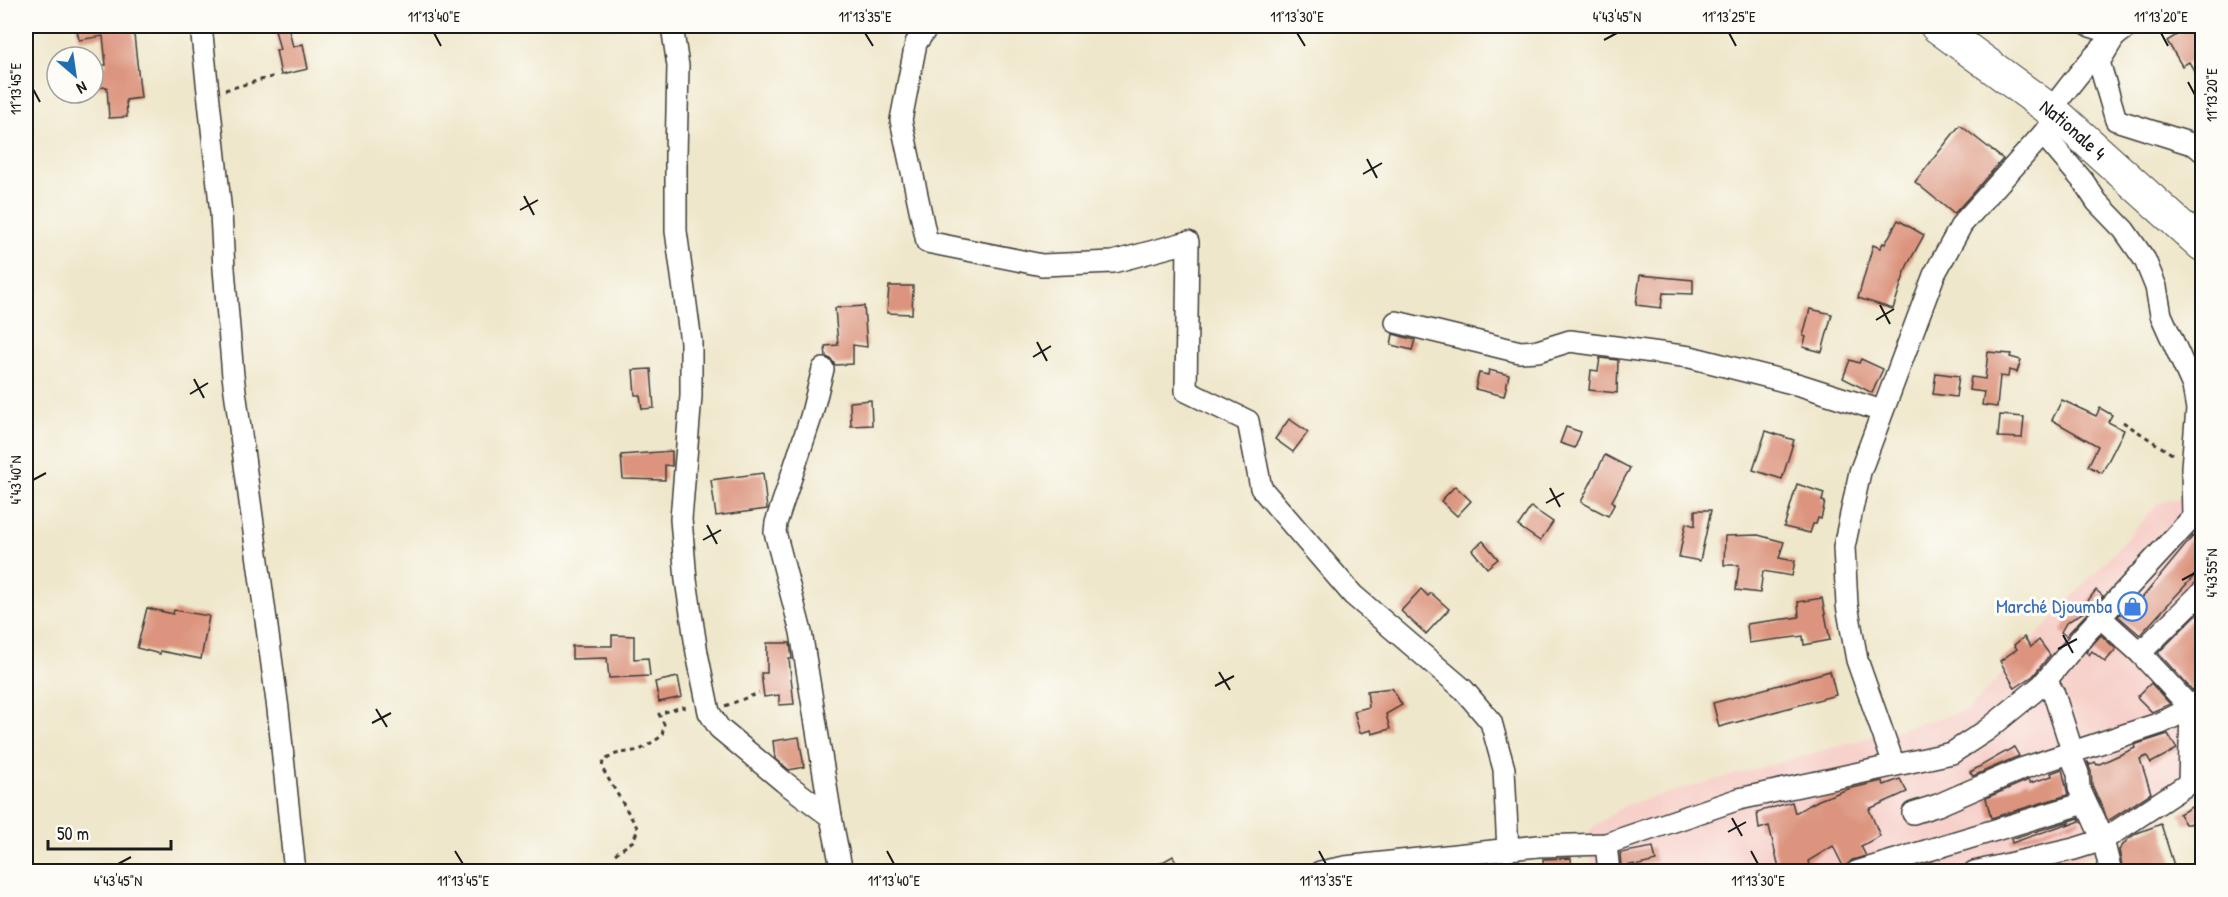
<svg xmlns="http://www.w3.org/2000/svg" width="2228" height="897" font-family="'Patrick Hand',sans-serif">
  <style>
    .built { fill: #f7d0ca }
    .building { fill: #dc947e }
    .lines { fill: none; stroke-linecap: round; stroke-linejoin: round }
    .minor-casing { stroke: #3c3a36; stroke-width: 24 }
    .highway-casing { stroke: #3c3a36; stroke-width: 34 }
    .path { stroke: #3c3a36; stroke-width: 3; stroke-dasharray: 4.5 4.5; stroke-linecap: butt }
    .minor { stroke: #fff; stroke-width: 21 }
    .highway { stroke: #fff; stroke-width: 32 }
    .ticks { fill: none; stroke: #1c1c1c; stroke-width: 2 }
    .labels { text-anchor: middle; stroke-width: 6; stroke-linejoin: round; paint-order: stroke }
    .street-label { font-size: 20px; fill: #1c1c1c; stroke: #fdfcf7 }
    .shop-label { font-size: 20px; fill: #366cbe; stroke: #fdfcf7; text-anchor: end }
    .neatline { fill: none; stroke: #1c1c1c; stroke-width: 2 }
    .ticks-label { font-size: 15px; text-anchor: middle; fill: #1c1c1c }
  </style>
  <rect width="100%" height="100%" fill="#fdfcf7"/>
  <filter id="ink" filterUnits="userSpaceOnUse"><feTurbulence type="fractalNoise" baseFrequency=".0167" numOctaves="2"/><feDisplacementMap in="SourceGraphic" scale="12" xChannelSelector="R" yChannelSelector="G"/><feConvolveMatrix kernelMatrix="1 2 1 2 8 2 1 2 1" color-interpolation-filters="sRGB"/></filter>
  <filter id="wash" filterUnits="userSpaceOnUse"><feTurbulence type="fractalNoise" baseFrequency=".008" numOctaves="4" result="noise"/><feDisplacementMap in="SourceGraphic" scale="24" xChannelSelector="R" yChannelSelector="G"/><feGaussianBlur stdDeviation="1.35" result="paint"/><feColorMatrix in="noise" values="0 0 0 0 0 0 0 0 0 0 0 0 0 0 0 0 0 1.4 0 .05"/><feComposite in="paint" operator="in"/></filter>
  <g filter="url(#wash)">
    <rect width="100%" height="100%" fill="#efe7cb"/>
    <path class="built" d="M2202,493V796L2095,854L2039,871H1592L1589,830L1625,805L1968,710L2160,502Z"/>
    <g id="blocks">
      <g class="building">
        <path d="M76,26H133L141,98L126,100L127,117L109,118L107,87L93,88V66L106,65L103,36L79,40Z"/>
        <path d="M288,26L293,47L303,44L308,69L281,75L276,50H280L275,30Z"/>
        <path d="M2191,26L2196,34L2202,30V84L2189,62L2182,66L2167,41Z"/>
        <path d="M1960,125L2003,159L1954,214L1915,182Z"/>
        <path d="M1898,220L1924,235L1907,266L1893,309L1858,298L1873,245L1880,248L1883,243L1885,244Z"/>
        <path d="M1640,275L1693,280V294L1663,293L1661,308L1636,305Z"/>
        <path d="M889,286H913L912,314L887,313Z"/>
        <path d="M864,306L867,347L853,345V364L835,365L831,359L826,357L825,346L838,345L835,308Z"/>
        <path d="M1810,309L1832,314L1822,352L1803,347L1806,337L1803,336Z"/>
        <path d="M1393,334L1415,340L1412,350L1391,345Z"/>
        <path d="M1988,352L2011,354L2010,357L2021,360L2017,372L2009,370L2008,377L2000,376L1997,407L1982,405L1984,392L1969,390L1971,377L1985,379Z"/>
        <path d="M1600,358L1618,360L1617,393L1589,390L1591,370L1598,371Z"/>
        <path d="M1861,359L1883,369L1872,393L1843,378L1850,360L1859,363Z"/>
        <path d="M651,369L654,408L642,409L640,395H635L633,370Z"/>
        <path d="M1489,370L1509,375L1504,396L1475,389L1479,373L1488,375Z"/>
        <path d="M1936,373L1959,376L1956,397L1933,394Z"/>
        <path d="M871,400L872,425L851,426L850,402Z"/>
        <path d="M2062,400L2096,416L2100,408L2112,415L2108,422L2124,430L2102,473L2088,466L2098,446L2052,420Z"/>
        <path d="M2000,415L2024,417L2022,438L1998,437Z"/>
        <path d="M1289,419L1308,432L1293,452L1275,439Z"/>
        <path d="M1566,427L1581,432L1575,448L1560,443Z"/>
        <path d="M1766,431L1794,440L1782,479L1753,470Z"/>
        <path d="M672,451V466L665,465V480L623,479L621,455Z"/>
        <path d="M1605,455L1630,468L1612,501L1615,503L1608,516L1581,502Z"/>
        <path d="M763,473L767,509L716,516L711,480Z"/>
        <path d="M1797,484L1824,493L1822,501L1825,502L1821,519L1818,518L1816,524H1813L1810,533L1784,527Z"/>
        <path d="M1455,486L1471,501L1457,516L1441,501Z"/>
        <path d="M1531,507L1553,522L1540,541L1518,526Z"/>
        <path d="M1695,510H1711L1700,561L1679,557L1686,523L1695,526Z"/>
        <path d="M1758,535L1784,542L1779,558L1795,561L1792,576L1763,571L1760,593L1736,590L1739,565H1724L1725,536Z"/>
        <path d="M2193,536L2202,544V580L2195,575L2140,635L2118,616L2123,612L2128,615Z"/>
        <path d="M1483,541L1498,559L1487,568L1472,550Z"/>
        <path d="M1421,589L1428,596L1431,593L1449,609L1426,634L1401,611Z"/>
        <path d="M2096,590L2103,596L2066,636L2061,632L2066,623L2087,610L2083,607Z"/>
        <path d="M1822,598L1830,640L1804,645L1803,636L1749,643L1747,624L1799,617L1798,602Z"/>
        <path d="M147,608L173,614L174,610L209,616L201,659L160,651V654L137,648Z"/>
        <path d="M2202,609V686L2192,690L2158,653Z"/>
        <path d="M612,635L634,636V659L648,658L650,676L609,678L607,658L572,659V646H612Z"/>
        <path d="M2101,635L2116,649L2105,662L2092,651L2089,655L2086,652Z"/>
        <path d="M2024,637L2031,647L2039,640L2050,655L2033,676L2015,688L2000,661L2017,649L2014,645Z"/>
        <path d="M767,643H790L792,659H789L794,704L779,705V695L764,697L761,673H767Z"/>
        <path d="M1830,671L1836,695L1719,727L1713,703Z"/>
        <path d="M678,677L682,697L659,702L655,682Z"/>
        <path d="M2151,683L2170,704L2152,712L2137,697Z"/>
        <path d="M1392,688L1402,705L1386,714L1390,729L1372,734L1371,730L1360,733L1354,711L1369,707L1367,691Z"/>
        <path d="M2168,734L2177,749L2151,763L2147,756L2140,759L2151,793L2108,821L2092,785L2091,772L2087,761L2090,765L2095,762L2097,765L2135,748L2134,745Z"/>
        <path d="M799,737L804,767L789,770L775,758L773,741Z"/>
        <path d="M2014,747L2019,756L1973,776L1970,772Z"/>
        <path d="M2062,769L2068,795L1991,818L1986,798L2026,781L2028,780L2030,783L2052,776L2051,773Z"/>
        <path d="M1900,779L1907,792L1869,809L1880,836L1861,846L1866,856L1852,860L1844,868L1833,846L1808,861L1811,872H1780L1769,826L1759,829L1757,812L1792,802L1795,813L1819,800L1848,789L1882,781L1884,785Z"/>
        <path d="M2202,801V817L2190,824H2185L2179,814Z"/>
        <path d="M2079,818L2080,821L2067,826L2069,823L2012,843L2011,839Z"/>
        <path d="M2161,824L2176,872H2123L2119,850L2127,840L2137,833Z"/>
        <path d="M1653,847L1656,861L1635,866L1634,864L1621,867L1620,853Z"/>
        <path d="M1173,856L1181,872H1145Z"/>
        <path d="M1571,858L1572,872H1544L1543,859Z"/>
      </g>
    </g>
  </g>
  <g filter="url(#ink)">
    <use href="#blocks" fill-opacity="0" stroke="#3c3a36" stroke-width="1.5"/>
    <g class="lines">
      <defs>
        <g id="minor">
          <path d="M201,26L221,213L224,269L233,376L278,709L295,872"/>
          <path d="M672,26L678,66L676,156V231L691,342V396L681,519L686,580L697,653L709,712L719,728L784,782L831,817"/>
          <path d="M928,26L916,43L901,120L927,242L1042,265L1113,262L1188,242L1186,391L1248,421L1261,488L1353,595L1463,689L1491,722L1504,769L1508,851"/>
          <path d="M2090,26L2116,34L2099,62L2116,120L2195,145L2202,151"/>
          <path d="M2051,110C2074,80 2097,47 2129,26"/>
          <path d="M1396,322L1520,352L1538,351L1570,341L1690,357L1800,385L1882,411"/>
          <path d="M823,369L811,417L776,523L775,532L801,632L831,817L842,872"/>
          <path d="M2100,617L2140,653L2191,708L2202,698"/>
          <path d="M2140,653L2202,592"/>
          <path d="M2046,680L2054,694L2070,744L2073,761L2078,773L2079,788L2103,840L2111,872"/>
          <path d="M1894,765L1857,660L1847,605L1844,547L1860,472L1934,275L1962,224L2043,134"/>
          <path d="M1913,813L1938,805L2021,769L2161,723L2191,708L2189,782"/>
          <path d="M1606,844L1609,872"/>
          <path d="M1320,872L1345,867L1538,846L1606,844L1739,799L1952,753L1987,730L2042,685L2084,635L2193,517L2192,467L2197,409L2193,386L2161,315L2156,287L2145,260L2124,230L2097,202L2083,181L2043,134L2060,117"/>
          <path d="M1856,872L2085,803"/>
          <path d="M1974,872L2074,849L2103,840L2200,776"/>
        </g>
        <g id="highway">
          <path id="s1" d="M1936,26L2060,117L2202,245"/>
        </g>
      </defs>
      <use href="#minor" class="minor-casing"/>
      <use href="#highway" class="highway-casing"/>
      <g class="path">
        <path d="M225,90L275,76"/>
        <path d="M2123,422L2175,456"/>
        <path d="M725,706L759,693"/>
        <path d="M615,854L633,841L638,829L602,768L603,761L616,754L640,750L662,736L664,724L659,714L682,707L690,709"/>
      </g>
      <use href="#minor" class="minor"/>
      <use href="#highway" class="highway"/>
    </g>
  </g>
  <path class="ticks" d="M434,33L441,46M865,33L873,46M1297,33L1305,46M1729,33L1736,46M2161,33L2168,46M1604,40L1617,33M2188,82L2195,95M33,89L40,102M1367,159L1377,178M1363,174L1382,163M524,196L534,215M520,210L538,200M1880,305L1890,324M1876,320L1894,309M1037,342L1047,361M1033,357L1051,346M194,379L204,398M190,394L208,383M33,480L46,473M1550,488L1560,507M1546,503L1564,493M707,525L717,544M703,540L721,530M2182,580L2195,573M2063,635L2073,653M2058,649L2077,639M1219,672L1230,690M1215,686L1234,676M376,709L387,727M372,723L391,713M1732,818L1742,836M1728,832L1746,822M455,851L463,864M887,851L894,864M1319,851L1326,864M1751,851L1758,864M118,864L131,857"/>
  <defs>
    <symbol id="shop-ring" viewBox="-11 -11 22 22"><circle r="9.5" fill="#fdfcf7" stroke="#3f7fe0" stroke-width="1.5"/><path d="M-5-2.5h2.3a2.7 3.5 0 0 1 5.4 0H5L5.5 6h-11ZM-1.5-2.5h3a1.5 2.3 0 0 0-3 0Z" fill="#3f7fe0"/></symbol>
  </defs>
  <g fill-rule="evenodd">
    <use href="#shop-ring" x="2116" y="590" width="33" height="33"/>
  </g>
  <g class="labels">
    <g class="street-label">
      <text dy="7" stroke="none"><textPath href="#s1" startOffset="172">Nationale 4</textPath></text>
    </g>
    <g class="shop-label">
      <text x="2112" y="613">Marché Djoumba</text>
    </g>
  </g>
  <rect width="2228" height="897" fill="none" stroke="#fdfcf7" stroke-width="66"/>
  <g transform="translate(75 75) rotate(151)"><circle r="28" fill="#fdfcf7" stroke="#a3a29f" stroke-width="1.5"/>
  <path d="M0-4.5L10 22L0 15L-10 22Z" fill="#1f6fb2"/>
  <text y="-9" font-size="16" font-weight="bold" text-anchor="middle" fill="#1c1c1c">N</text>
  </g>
  <path d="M48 840v9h123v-9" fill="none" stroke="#1c1c1c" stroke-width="3"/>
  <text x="57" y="840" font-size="18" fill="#1c1c1c" stroke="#fdfcf7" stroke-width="4.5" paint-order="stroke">50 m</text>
  <rect x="33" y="33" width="2162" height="831" class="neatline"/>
  <g class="ticks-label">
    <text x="434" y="22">11°13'40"E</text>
    <text x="865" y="22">11°13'35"E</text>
    <text x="1297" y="22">11°13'30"E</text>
    <text x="1617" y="22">4°43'45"N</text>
    <text x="1729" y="22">11°13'25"E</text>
    <text x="2161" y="22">11°13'20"E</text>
    <text transform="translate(16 89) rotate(-90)" y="5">11°13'45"E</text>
    <text transform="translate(2212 95) rotate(-90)" y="5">11°13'20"E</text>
    <text transform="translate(16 480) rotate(-90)" y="5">4°43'40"N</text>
    <text transform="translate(2212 573) rotate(-90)" y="5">4°43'55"N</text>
    <text x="118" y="886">4°43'45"N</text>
    <text x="463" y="886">11°13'45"E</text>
    <text x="894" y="886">11°13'40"E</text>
    <text x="1326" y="886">11°13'35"E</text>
    <text x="1758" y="886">11°13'30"E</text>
  </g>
</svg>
